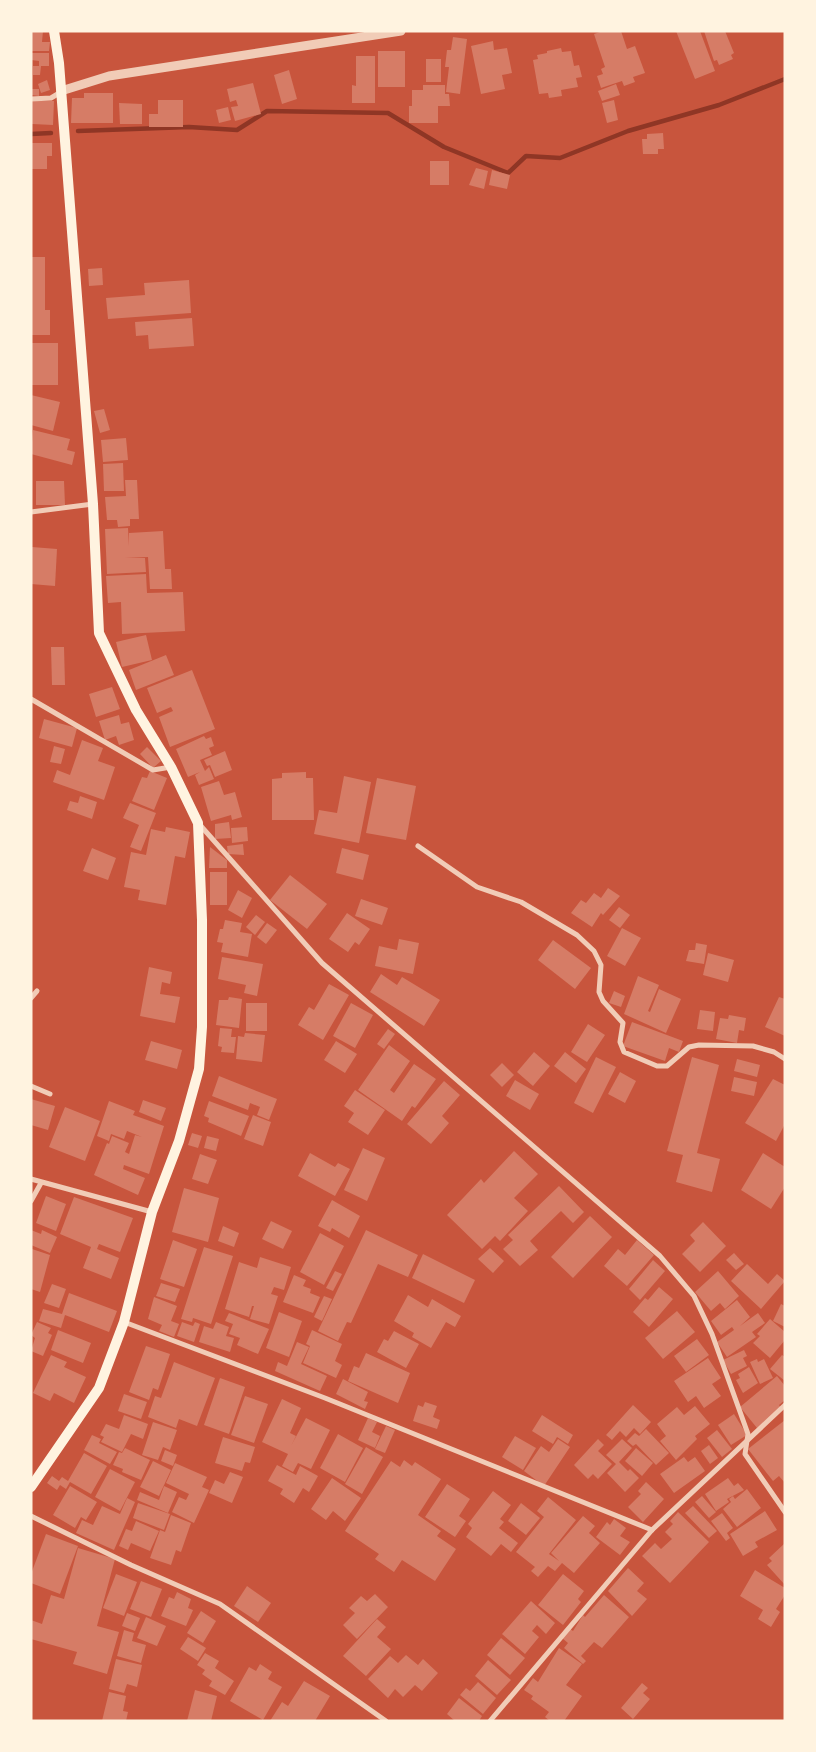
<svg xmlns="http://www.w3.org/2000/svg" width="816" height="1752" font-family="Barlow,sans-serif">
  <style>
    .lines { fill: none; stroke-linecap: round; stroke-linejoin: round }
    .stream { stroke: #8f3625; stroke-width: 4.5 }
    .building { fill: #d67c66 }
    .minor { stroke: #f1ccb7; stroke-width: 5 }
    .tertiary { stroke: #f1ccb7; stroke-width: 9 }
    .secondary { stroke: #fff3e0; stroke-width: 10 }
  </style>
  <rect width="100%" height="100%" fill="#c8553d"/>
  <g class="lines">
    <g class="stream">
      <path d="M78,131L189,127L237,130L267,111L388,113L444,147L508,173L526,156L560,158L628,131L719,105L785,79"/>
      <path d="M31,134L51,133"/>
    </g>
  </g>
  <g class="building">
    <path d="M31,31H43L42,42H50L49,51H31Z"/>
    <path d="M603,31H621L627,49L635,46L645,73L633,77L635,82L624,86L622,81L601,88L597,76L603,74L601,69L605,67L594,34Z"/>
    <path d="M676,31H700L715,71L695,79Z"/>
    <path d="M704,31H725L734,53L731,55L733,59L719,65L717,60L714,61Z"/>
    <path d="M453,37L467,39L460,94L446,92L449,67H445L447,50H451Z"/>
    <path d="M493,41L494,50L507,48L512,73L502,75L505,89L481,94L471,46Z"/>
    <path d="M561,48L562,52L571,51L574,66L579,65L582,77L576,78L578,87L561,90L562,96L549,98L548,93L539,94L533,60L538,59L537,55L547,53V51Z"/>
    <rect x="378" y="51" width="27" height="36"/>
    <path d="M31,53H49V66H41L40,75H33V66H39V61L31,60Z"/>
    <path d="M356,56H375V103H352V85L356,86Z"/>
    <rect x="426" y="59" width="15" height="23"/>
    <path d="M289,70L297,99L282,104L274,75Z"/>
    <path d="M47,80L50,90L41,93L38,84Z"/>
    <path d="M253,83L261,114L235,121L231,107L238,106L236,100L230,102L227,89Z"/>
    <path d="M616,84L620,95L602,101L598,91Z"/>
    <path d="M423,85H445V94H449L450,106H438V123H409V106H412V90H423Z"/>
    <path d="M31,89H39V96L31,95Z"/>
    <path d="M84,93H113V123H71L72,98H84Z"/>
    <path d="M158,100H183V127H149V114H158Z"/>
    <path d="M614,100L618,120L607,123L602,103Z"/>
    <path d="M32,101H54L53,125L32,124Z"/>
    <path d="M119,103L142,104V124H120Z"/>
    <path d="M228,107L231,120L219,123L216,110Z"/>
    <path d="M663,133L664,149H658V154H643L642,139H647V134Z"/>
    <path d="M31,143H52V156H47V169H31Z"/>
    <rect x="430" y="161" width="19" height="24"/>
    <path d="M476,168L488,171L484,189L469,185Z"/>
    <path d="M492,170L510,175L507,189L489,185Z"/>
    <path d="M31,257H45V310H50V335H31Z"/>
    <path d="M102,268L103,285L89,286L88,269Z"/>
    <path d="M189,280L191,313L108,319L106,298L145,295L144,283Z"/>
    <path d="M192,318L194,346L149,349L148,335L136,336L135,322Z"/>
    <rect x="31" y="343" width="27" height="42"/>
    <path d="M31,395L60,402L53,431L31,425Z"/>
    <path d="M104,409L110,430L100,433L94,411Z"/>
    <path d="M33,430L70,439L67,450L75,452L72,465L31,454Z"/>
    <path d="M126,438L128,460L103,462L101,440Z"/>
    <path d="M123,463L124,491H104L103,464Z"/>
    <path d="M125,480H137L139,519H130V526L118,527L117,520H107L105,497L126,496Z"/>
    <path d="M36,481H64L65,505H36Z"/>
    <path d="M128,528L129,546V533L163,531L165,569H171L172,589H150L148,557L125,558H145L146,572L107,574L105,529Z"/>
    <path d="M32,547L57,549L55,586L31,584Z"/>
    <path d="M146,574L147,593L183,592L185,631L122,634L121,602L108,603L106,576Z"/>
    <path d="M146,635L152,660L122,667L116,642Z"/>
    <path d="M51,647H64L65,685H52Z"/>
    <path d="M166,655L174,675L136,690L129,670Z"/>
    <path d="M192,670L215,729L170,747L159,717L173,711L171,707L157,713L147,688Z"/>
    <path d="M112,687L120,709L96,717L89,694Z"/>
    <path d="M119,715L121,724L129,722L134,740L119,745L116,736L105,740L99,721Z"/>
    <path d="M44,719L77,728L72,747L39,738Z"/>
    <path d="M204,736L206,739L211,737L214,746L209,748L212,755L200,760L205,771L209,767L214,779L199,785L195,775L200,772L188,777L176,749Z"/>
    <path d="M82,740L103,748L98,761L115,767L104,800L53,782L57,770L70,775Z"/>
    <path d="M54,746L65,749L61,764L50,762Z"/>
    <path d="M147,747L161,761L153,768L140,754Z"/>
    <path d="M225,751L232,770L215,777L210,765L207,766L204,760Z"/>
    <path d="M150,771L167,778L154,810L132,801L142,777L147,778Z"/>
    <path d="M306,772V778H313L314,820H272V779L282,778V773Z"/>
    <path d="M344,776L371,782L359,843L314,834L319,810L337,813Z"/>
    <path d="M377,778L416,786L406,840L366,833Z"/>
    <path d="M219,781L224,795L235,792L242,817L232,820L231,815L211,821L201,787Z"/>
    <path d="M80,796L97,802L92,819L67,810L70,801L78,803Z"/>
    <path d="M130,803L156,813L141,851L130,847L139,825L123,818Z"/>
    <path d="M229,822L231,838L215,839V824Z"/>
    <path d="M166,827L190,832L185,858L175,856L166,905L138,900L140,890L124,887L131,852L146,855L151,829L165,832Z"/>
    <path d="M247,827L248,841L232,843L231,828Z"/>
    <path d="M243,844L244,855L228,854L227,846Z"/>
    <path d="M210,847L227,860V868H209Z"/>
    <path d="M92,848L116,858L108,880L83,871Z"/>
    <path d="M342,848L369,855L363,880L336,873Z"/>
    <rect x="210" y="872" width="17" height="33"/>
    <path d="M290,875L327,904L307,929L270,900Z"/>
    <path d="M608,888L620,896L603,915L601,913L592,927L571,913L581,900L586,903L594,893L601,898Z"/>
    <path d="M238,890L252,898L242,918L228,910Z"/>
    <path d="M361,899L388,908L382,925L355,916Z"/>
    <path d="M619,907L630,915L620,928L609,920Z"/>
    <path d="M347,913L370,929L359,945L355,942L348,952L329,939Z"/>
    <path d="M256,915L265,922L255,935L246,927Z"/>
    <path d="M225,920L242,923L240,932L252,934L248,957L221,952L223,943L217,942L220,929H223Z"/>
    <path d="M267,923L277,930L266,944L257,937Z"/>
    <path d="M622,928L641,938L625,966L607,956Z"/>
    <path d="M399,939L419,943L413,974L375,966L379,946L397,950Z"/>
    <path d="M553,940L591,968L575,989L538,960Z"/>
    <path d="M696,943L707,945L704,964L686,961L689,950H695Z"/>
    <path d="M708,953L734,960L728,982L703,975Z"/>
    <path d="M222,957L263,964L257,996L244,993L246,985L218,979Z"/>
    <path d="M149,967L172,972L170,984L162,982L160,994L180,997L175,1023L140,1016Z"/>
    <path d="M381,974L397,985L402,977L440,1000L424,1026L370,992Z"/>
    <path d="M638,976L659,985L648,1011L650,1012L659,989L681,999L666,1033L624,1014Z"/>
    <path d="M329,984L349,995L323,1040L298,1025L309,1007L314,1010Z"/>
    <path d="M614,991L625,996L621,1007L609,1003Z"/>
    <path d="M229,997L242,999L239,1028L216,1025L219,1000H228Z"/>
    <path d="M779,997L785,999V1036L765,1027Z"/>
    <rect x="246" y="1003" width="21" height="28"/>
    <path d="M351,1003L373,1015L355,1048L333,1036Z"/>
    <path d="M700,1010L715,1012L713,1031L697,1029Z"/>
    <path d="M729,1015L746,1018L744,1031L739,1030L737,1043L716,1039L720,1018L728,1019Z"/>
    <path d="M632,1022L683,1041L679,1052L669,1048L665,1061L623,1046Z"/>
    <path d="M588,1024L605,1035L587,1062L571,1052Z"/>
    <path d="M220,1028L232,1029L231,1037H236L234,1053L221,1052L222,1047L218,1046Z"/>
    <path d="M388,1029L395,1034L384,1049L377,1044Z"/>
    <path d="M245,1033L265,1035L262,1062L236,1059L238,1036L244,1037Z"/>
    <path d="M151,1041L182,1050L177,1069L145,1060Z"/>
    <path d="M336,1041L357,1054L345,1073L324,1060Z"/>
    <path d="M389,1045L410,1061L390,1090L394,1093L414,1064L436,1079L415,1108L412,1106L402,1121L358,1090Z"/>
    <path d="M534,1052L550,1066L533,1086L517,1072Z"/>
    <path d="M565,1052L586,1069L576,1083L554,1066Z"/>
    <path d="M596,1057L616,1067L593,1113L574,1103Z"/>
    <path d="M692,1057L719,1065L697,1153L720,1159L712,1192L676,1182L683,1155L667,1151Z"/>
    <path d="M737,1059L760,1065L757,1077L734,1071Z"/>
    <path d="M502,1063L514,1075L502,1087L490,1075Z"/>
    <path d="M620,1072L636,1081L625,1103L608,1094Z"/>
    <path d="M219,1076L277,1099L269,1120L257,1115L260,1107L250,1103L248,1110L212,1096Z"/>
    <path d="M734,1077L757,1082L754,1096L731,1091Z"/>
    <path d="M773,1079L785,1085V1124L776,1141L745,1123Z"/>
    <path d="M515,1080L539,1094L530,1110L506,1096Z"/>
    <path d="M444,1081L460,1095L442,1116L449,1123L431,1144L407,1124Z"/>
    <path d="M355,1090L385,1110L368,1135L348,1122L354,1113L344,1106Z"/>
    <path d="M31,1099L55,1106L48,1130L31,1125Z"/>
    <path d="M143,1100L166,1108L161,1121L139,1112Z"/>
    <path d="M109,1101L135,1111L133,1115L164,1126L149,1174L124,1165L123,1169L145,1178L138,1195L94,1175L107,1143L109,1144L112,1136L129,1143L125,1152L129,1154L135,1135L142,1137L127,1131L124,1139L111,1134L109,1141L97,1136Z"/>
    <path d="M209,1101L249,1116L241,1136L208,1122L209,1118L204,1116Z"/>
    <path d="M65,1107L100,1121L85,1161L49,1147Z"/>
    <path d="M253,1115L271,1122L263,1146L244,1139Z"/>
    <path d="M192,1133L202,1136L198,1148L188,1145Z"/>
    <path d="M207,1136L219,1139L216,1151L204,1148Z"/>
    <path d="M363,1148L385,1158L367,1201L344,1190Z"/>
    <path d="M514,1151L538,1174L514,1198L528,1211L500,1241L495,1236L482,1249L447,1215L481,1179L484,1183Z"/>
    <path d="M310,1153L335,1167L338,1163L350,1169L335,1196L298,1176Z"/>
    <path d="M763,1153L785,1167V1187L771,1209L741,1190Z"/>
    <path d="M200,1154L217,1160L208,1184L192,1179Z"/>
    <path d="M559,1186L584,1212L573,1223L561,1211L530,1241L538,1250L520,1266L503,1249L513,1240L508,1235Z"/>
    <path d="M184,1188L219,1198L208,1242L172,1232Z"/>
    <path d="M46,1196L66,1204L56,1231L36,1223Z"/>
    <path d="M74,1197L133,1218L120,1252L99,1244L97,1249L119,1258L111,1279L83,1268L91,1247L60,1234Z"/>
    <path d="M332,1200L360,1216L349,1238L332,1228L330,1232L318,1226Z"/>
    <path d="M590,1216L612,1237L573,1278L551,1257Z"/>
    <path d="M271,1221L292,1231L283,1249L262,1239Z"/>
    <path d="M703,1222L726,1246L700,1272L682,1254L695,1241L690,1235Z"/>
    <path d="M223,1226L239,1233L234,1247L218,1241Z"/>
    <path d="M31,1230L41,1234L42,1230L57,1237L50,1253L31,1245Z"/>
    <path d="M366,1230L418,1255L408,1277L378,1264L351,1323L347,1322L338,1341L318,1331Z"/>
    <path d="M320,1233L344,1246L324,1285L300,1272Z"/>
    <path d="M173,1240L197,1249L184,1287L160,1279Z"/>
    <path d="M637,1240L654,1255L627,1286L604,1266L618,1249L625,1255Z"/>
    <path d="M204,1247L233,1256L211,1324L193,1318L192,1322L181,1319Z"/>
    <path d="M490,1248L504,1261L493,1273L478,1259Z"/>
    <path d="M32,1249L50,1255L40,1292L31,1289Z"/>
    <path d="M734,1253L744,1264L736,1270L726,1260Z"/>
    <path d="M423,1254L475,1280L464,1303L412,1278Z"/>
    <path d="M260,1257L291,1267L284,1290L274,1287L271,1294L278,1296L269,1324L250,1319L254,1306H252L249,1317L225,1309L239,1262L257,1268Z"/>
    <path d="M653,1260L665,1271L640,1300L629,1289Z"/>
    <path d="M747,1264L768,1284L777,1274L785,1281L761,1309L731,1281Z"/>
    <path d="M335,1271L342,1274L333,1291L326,1288Z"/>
    <path d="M718,1271L739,1296L725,1309L720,1303L711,1311L695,1292Z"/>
    <path d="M294,1275L306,1280L303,1286L311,1289L310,1293L320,1297L313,1313L283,1302Z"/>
    <path d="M161,1283L180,1289L175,1302L156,1296Z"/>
    <path d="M52,1284L66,1289L59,1308L44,1303Z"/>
    <path d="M659,1287L673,1299L649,1327L633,1312L645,1298L648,1300Z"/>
    <path d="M69,1293L117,1311L109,1332L65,1315L61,1328L39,1321L43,1309L62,1314Z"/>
    <path d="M408,1295L428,1307L432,1299L461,1316L455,1327L446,1322L431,1348L412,1337L414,1333L394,1321Z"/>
    <path d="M324,1296L332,1299L322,1321L314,1317Z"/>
    <path d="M154,1297L177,1306L171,1321L179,1324L174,1337L159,1331L162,1325L148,1319Z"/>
    <path d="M737,1300L750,1317L740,1326L758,1313L765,1323L752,1332L756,1337L727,1357L717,1342L734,1330L732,1327L721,1335L711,1321Z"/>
    <path d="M781,1304L785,1306V1327L773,1321Z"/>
    <path d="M677,1311L695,1332L663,1359L645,1338Z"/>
    <path d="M279,1312L302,1321L289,1357L266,1348Z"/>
    <path d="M229,1313L269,1329L258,1354L237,1345L240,1338L229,1334L233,1324L225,1321Z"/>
    <path d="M770,1319L785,1332V1340L770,1358L753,1343L760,1336L757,1334Z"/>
    <path d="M37,1322L51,1328L48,1333L52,1335L43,1356L31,1351L35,1338L31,1335Z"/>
    <path d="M182,1322L193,1326L195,1322L200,1324L194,1342L177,1336Z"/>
    <path d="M216,1322L229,1327L226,1336L234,1338L230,1352L199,1342L204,1326L213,1329Z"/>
    <path d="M58,1330L91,1343L83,1363L51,1350Z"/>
    <path d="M312,1330L342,1344L335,1361L342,1365L336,1378L303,1363L310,1346L306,1344Z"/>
    <path d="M394,1331L419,1344L406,1368L377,1352L384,1339L388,1341Z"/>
    <path d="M697,1339L709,1355L686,1372L674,1356Z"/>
    <path d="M297,1342L309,1347L301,1364L327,1376L320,1391L275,1371L278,1362L287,1366Z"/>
    <path d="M146,1346L170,1354L158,1390L153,1388L149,1400L129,1392Z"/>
    <path d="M744,1350L747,1356L743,1358L747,1366L731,1374L723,1360Z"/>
    <path d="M366,1353L410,1373L398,1403L348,1381L354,1366L359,1368Z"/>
    <path d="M51,1355L67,1362L64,1367L86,1377L74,1403L54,1393L50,1401L33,1393Z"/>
    <path d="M782,1355L785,1357V1381L770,1369Z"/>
    <path d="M708,1358L721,1378L712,1384L721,1396L704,1408L696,1396L688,1402L674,1381Z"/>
    <path d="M757,1359L758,1362L764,1359L773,1378L760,1384L750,1362Z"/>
    <path d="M174,1362L215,1378L197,1426L179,1419L176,1428L148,1417L155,1396L161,1398Z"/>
    <path d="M749,1367L758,1383L743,1393L736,1380L740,1378L738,1374Z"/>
    <path d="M777,1376L785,1386V1400L779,1405L781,1408L757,1428L740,1407Z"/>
    <path d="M220,1378L245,1387L229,1434L204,1425Z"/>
    <path d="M343,1379L368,1392L364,1401L368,1402L365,1409L336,1394Z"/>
    <path d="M124,1394L147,1402L141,1419L118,1411Z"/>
    <path d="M245,1396L268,1404L254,1443L231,1435Z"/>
    <path d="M282,1399L301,1408L290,1433L296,1436L291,1446L306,1418L330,1430L311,1469L298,1463L293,1472L282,1466L288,1454L262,1442Z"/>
    <path d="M425,1402L437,1406L433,1417L440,1420L437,1429L413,1421L418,1405L423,1407Z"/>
    <path d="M633,1405L651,1422L640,1434L634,1428L626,1437L620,1431L612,1440L606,1435Z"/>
    <path d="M695,1406L710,1424L695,1436L697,1439L676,1460L660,1441L666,1436L657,1424L677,1407L684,1415Z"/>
    <path d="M734,1414L747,1435L731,1445L718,1425Z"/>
    <path d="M124,1415L148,1424L143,1439L131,1434L122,1452L101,1442L104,1437L100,1435L106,1424L119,1429Z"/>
    <path d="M542,1415L573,1435L568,1444L557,1437L553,1444L532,1431Z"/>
    <path d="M368,1418L377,1422L372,1432L380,1436L375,1448L358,1440Z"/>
    <path d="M785,1420V1483L779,1476L773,1481L748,1449Z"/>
    <path d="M153,1422L177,1430L170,1450L163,1447L158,1460L142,1455Z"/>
    <path d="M386,1426L395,1430L385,1453L375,1449Z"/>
    <path d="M646,1429L669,1453L656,1465L636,1444L633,1446L627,1441L635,1433L639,1436Z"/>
    <path d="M717,1430L732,1449L722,1457L707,1438Z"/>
    <path d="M338,1434L363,1448L345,1482L320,1468Z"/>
    <path d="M92,1435L101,1439L99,1443L117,1452L110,1464L84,1450Z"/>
    <path d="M515,1436L536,1448L523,1470L502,1457Z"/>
    <path d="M223,1437L255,1447L250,1463L245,1462L242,1471L215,1463Z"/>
    <path d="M558,1439L570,1447L544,1486L524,1471L541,1446L549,1452Z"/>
    <path d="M598,1439L604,1445L598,1451L612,1464L598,1479L593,1474L588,1479L574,1465Z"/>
    <path d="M622,1439L632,1448L619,1462L628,1471L630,1469L639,1478L625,1492L607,1473L616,1464L606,1455Z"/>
    <path d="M709,1445L718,1458L710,1464L701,1451Z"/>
    <path d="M366,1447L383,1457L362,1494L345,1484Z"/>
    <path d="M125,1448L150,1460L141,1480L122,1472L123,1469L113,1465L119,1452L122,1453Z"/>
    <path d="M636,1448L653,1463L642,1476L625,1461Z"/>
    <path d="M165,1450L177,1455L173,1466L161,1461Z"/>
    <path d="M84,1453L107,1466L91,1494L70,1482L66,1489L60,1485L57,1490L47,1483L52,1476L59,1481L62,1477L68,1481Z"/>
    <path d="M684,1457L688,1462L695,1457L705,1471L674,1493L660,1474Z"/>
    <path d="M404,1460L412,1466L415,1462L441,1479L418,1515L441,1531L437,1536L456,1549L435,1581L402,1560L394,1572L375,1559L379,1554L345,1531L391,1461L400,1467Z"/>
    <path d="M153,1461L171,1470L159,1496L140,1487Z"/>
    <path d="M175,1463L207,1477L202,1487L209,1490L194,1523L172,1512L179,1497L186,1500L189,1494L166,1483Z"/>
    <path d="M277,1465L296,1475L300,1466L318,1476L309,1492L303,1488L294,1503L280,1494L283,1489L268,1481Z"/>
    <path d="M110,1469L135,1482L120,1511L95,1497Z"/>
    <path d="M230,1472L243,1477L232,1503L209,1493L215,1480L224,1484Z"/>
    <path d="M332,1478L361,1498L345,1521L333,1511L326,1520L311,1509Z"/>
    <path d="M728,1478L734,1486L738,1483L744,1490L727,1499L729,1502L716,1511L705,1494Z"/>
    <path d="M646,1482L664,1499L643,1522L628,1507L641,1494L638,1491Z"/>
    <path d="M447,1484L470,1499L459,1516L466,1521L455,1537L425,1517Z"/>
    <path d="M70,1486L97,1502L86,1520L81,1517L75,1528L53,1515Z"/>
    <path d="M164,1486L177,1492L168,1513L137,1500L140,1492L159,1500Z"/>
    <path d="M747,1489L761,1508L737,1527L723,1509L731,1502L729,1499L733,1496L735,1499Z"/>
    <path d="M493,1491L511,1505L500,1519L504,1522L499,1528L518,1543L511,1552L501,1544L491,1556L466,1537L472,1528L468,1524Z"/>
    <path d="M702,1496L716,1512L709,1518L695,1502Z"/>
    <path d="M548,1497L576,1520L549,1554L559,1561L551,1553L583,1516L595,1526L589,1533L600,1543L574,1573L562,1563L555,1571L548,1566L538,1577L531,1571L535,1567L516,1552L544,1517L537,1511Z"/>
    <path d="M127,1498L135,1502L114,1550L76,1533L82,1520L93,1525L102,1506L120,1514Z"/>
    <path d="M138,1503L170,1514L164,1530L133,1518Z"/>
    <path d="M521,1503L540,1518L526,1535L508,1521Z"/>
    <path d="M693,1506L717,1531L709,1538L685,1513Z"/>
    <path d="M765,1511L777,1530L755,1542L758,1547L743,1556L730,1534Z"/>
    <path d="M678,1512L709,1542L670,1583L642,1556L655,1543L661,1549L672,1539L665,1532L673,1524L670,1521Z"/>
    <path d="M722,1513L733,1528L727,1533L730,1538L726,1541L711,1521Z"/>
    <path d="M171,1515L191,1523L181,1552L176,1550L171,1565L150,1558L160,1530L165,1532Z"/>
    <path d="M614,1519L626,1528L620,1536L630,1542L620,1555L596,1537L607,1522L610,1525Z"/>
    <path d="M136,1521L159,1531L150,1551L131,1543L128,1550L119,1546L126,1529L132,1531Z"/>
    <path d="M46,1534L78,1546L60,1594L31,1583V1574Z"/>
    <path d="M785,1543V1585L767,1565L772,1561L769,1558Z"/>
    <path d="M78,1548L115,1559L97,1626L119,1632L107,1674L73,1664L77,1652L31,1639V1620L42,1624L51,1595L64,1599Z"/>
    <path d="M628,1568L644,1583L637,1591L647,1599L632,1616L608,1591Z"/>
    <path d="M755,1570L785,1588V1595L776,1609L780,1612L771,1627L758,1619L763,1610L740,1596Z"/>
    <path d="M116,1574L137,1582L124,1616L103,1608Z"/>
    <path d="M563,1574L584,1591L578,1599L581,1602L563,1625L538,1605Z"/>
    <path d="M141,1581L162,1589L151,1617L130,1609Z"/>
    <path d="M247,1586L271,1603L258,1622L234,1606Z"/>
    <path d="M177,1592L191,1599L188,1608L193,1610L186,1626L161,1616L169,1597L174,1599Z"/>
    <path d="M375,1594L388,1607L357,1639L343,1625L355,1613L349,1608L361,1596L367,1601Z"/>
    <path d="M604,1595L629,1617L602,1648L594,1642L581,1656L586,1661L583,1664L564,1648L568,1643L562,1638L570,1629L573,1631L583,1615L585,1617Z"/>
    <path d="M531,1601L555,1623L546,1634L537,1625L532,1631L539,1637L525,1654L502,1634Z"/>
    <path d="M201,1611L216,1621L203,1643L187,1633Z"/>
    <path d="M127,1613L140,1618L135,1631L122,1626Z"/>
    <path d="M146,1617L166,1626L157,1646L137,1638Z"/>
    <path d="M377,1619L386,1627L377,1637L391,1649L366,1676L343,1656Z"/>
    <path d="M124,1630L134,1633L132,1641L146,1645L141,1663L117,1656Z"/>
    <path d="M188,1637L206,1648L198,1661L180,1649Z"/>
    <path d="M501,1638L525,1658L510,1675L487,1655Z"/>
    <path d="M559,1648L582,1664L566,1685L582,1696L564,1721H550L545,1717L549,1712L531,1699L533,1696L524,1690L533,1678L538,1682Z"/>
    <path d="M205,1653L219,1661L215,1668L234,1681L225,1695L209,1686L212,1681L202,1674L205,1670L197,1665Z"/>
    <path d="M406,1655L418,1665L423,1659L438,1673L422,1691L415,1685L403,1697L395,1689L388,1698L368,1679L390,1656L398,1663Z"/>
    <path d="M116,1659L142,1665L137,1687L127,1684L124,1693L109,1689Z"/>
    <path d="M488,1660L511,1680L497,1695L475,1676Z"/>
    <path d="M260,1664L272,1672L268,1679L282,1687L263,1720L230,1701L249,1667L256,1671Z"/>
    <path d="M304,1681L330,1696L315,1721H270L282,1702L288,1706Z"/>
    <path d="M478,1682L496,1698L483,1714L460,1695L466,1688L470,1691Z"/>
    <path d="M642,1683L648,1688L643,1693L650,1699L633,1719L621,1708Z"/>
    <path d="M195,1690L217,1696L211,1721H187Z"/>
    <path d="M109,1692L126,1696L123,1711L128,1712L126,1721H102Z"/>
    <path d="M459,1698L482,1716L479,1721H455L447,1714Z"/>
  </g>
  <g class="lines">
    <g class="minor">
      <path d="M31,99L51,98L61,92"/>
      <path d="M31,512L93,504"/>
      <path d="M31,699L153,770L171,767"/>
      <path d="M200,825L322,963L660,1256L694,1296L712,1334L748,1434L745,1454L785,1512"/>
      <path d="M418,846L477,887L521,902L577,935L594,951L601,965L599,992L603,1001L623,1023L620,1042L624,1052L657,1066H667L689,1047L699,1045L753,1046L774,1052L785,1059"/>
      <path d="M31,998L37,991"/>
      <path d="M31,1086L50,1094"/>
      <path d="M31,1179L152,1212"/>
      <path d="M31,1201L41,1183"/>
      <path d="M124,1322L325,1398L652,1530"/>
      <path d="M31,1516L131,1565L220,1604L386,1721"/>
      <path d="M490,1721L652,1530L785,1405"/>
    </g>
    <path class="tertiary" d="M61,91L109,76L401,31"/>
    <path class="secondary" d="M31,1487L99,1388L124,1322L152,1212L179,1141L199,1069L202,1027V920L198,823L171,767L136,710L99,633L93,504L59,63L54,31"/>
  </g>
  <rect width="816" height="1752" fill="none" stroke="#fff3e0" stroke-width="65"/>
</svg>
